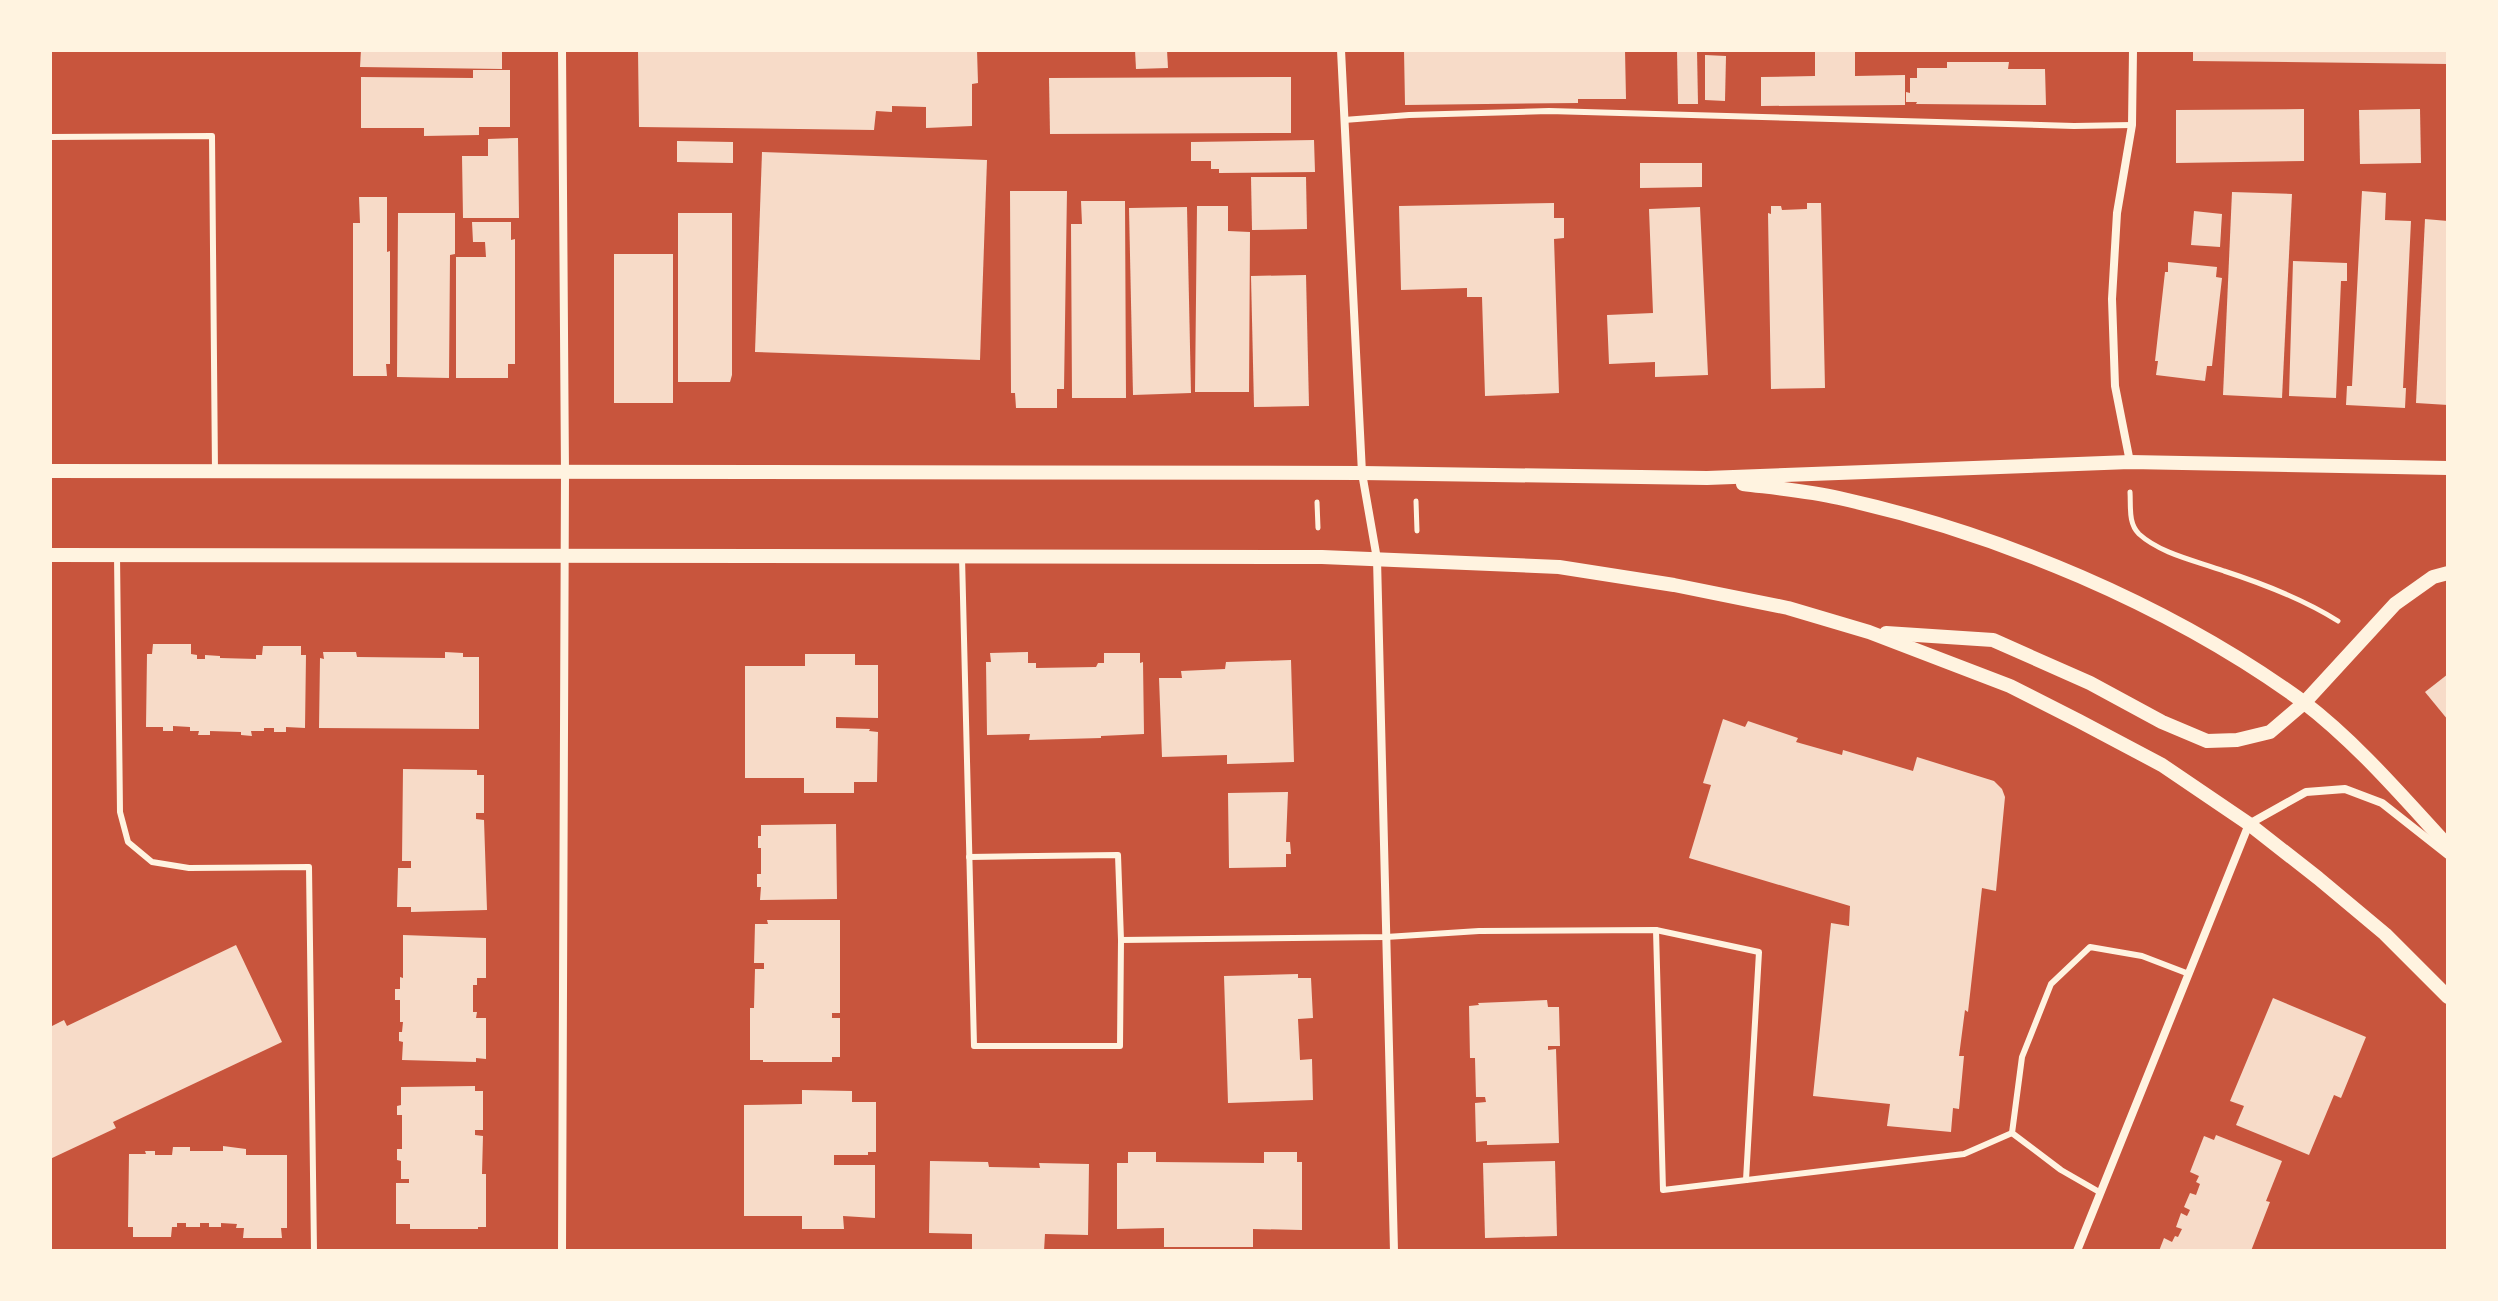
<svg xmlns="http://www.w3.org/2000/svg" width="2498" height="1301" font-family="'Public Sans',sans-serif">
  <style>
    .building { fill: #f7dbc8 }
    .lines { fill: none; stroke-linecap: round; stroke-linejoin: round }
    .path { stroke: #fff3e0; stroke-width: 5 }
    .service { stroke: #fff3e0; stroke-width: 6 }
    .minor { stroke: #fff3e0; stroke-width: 8 }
    .tertiary { stroke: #fff3e0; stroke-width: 14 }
  </style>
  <rect width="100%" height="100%" fill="#c8553d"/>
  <g class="building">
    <path d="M361,50H502V69L360,67Z"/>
    <path d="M638,50H977L978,83L972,84V126L926,128V107L892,106V112L876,111L874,130L639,127Z"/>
    <path d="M1135,50H1167L1168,68L1136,69Z"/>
    <path d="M1404,50H1625L1626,99H1578V103L1405,105Z"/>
    <path d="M1677,50H1697L1698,104H1678Z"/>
    <path d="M1815,50H1855V76L1905,75V105L1761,106V77L1815,76Z"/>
    <path d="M2193,50H2448V64L2193,61Z"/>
    <path d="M1705,55L1726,56L1725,101L1705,100Z"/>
    <path d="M1947,62H2009L2008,69H2045L2046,105L1916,104L1917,102H1906V92L1910,93V78H1917V68H1947Z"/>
    <path d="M473,70H510V127H479V135L424,136V128H361V77L473,78Z"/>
    <path d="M1291,77V133L1050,134L1049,78Z"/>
    <path d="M2304,109V161L2176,163V110Z"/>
    <path d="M2420,109L2421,163L2360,164L2359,110Z"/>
    <path d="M518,138L519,218H463L462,156H488V139Z"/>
    <path d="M1314,140L1315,172L1219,173V169H1211V161H1191V142Z"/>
    <path d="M677,141L733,142V163L677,162Z"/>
    <path d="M762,152L987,160L980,360L755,352Z"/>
    <path d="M1640,163H1702V187L1640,188Z"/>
    <path d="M1251,177H1306L1307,229L1252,230Z"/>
    <path d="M1010,191H1067L1064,389H1057V408H1016L1015,393H1011Z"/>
    <path d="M2362,191L2386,193L2385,220L2411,221L2403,388H2406L2405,408L2346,405L2347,386H2352Z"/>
    <path d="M2232,192L2292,194L2282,398L2223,395Z"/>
    <path d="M359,197H387V252L390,251V364H386L387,376H353V223H360Z"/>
    <path d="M1081,201H1125L1126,398H1072L1071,224H1082Z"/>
    <path d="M1554,203V218H1564V238L1554,239L1559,393L1485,396L1482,297H1467V288L1401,290L1399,206Z"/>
    <path d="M1807,203H1821L1825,388L1771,389L1768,213L1771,214V206H1781L1782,210L1807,209Z"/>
    <path d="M1197,206H1228V231L1250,232L1249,392H1195Z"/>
    <path d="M1187,207L1191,393L1133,395L1129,208Z"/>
    <path d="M1700,207L1708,375L1655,377V362L1609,364L1607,315L1653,313L1649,209Z"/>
    <path d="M2194,211L2222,214L2220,247L2191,245Z"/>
    <path d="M398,213H455V254L450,255L449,378L397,377Z"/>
    <path d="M678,213H732V375L730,382H678Z"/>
    <path d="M2425,219L2448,221V405L2416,403Z"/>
    <path d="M472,222H511V240L515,239V364H508V378H456V257H486L485,242H473Z"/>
    <rect x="614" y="254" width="59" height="149"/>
    <path d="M2293,261L2347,263V281H2341L2336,398L2289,396Z"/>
    <path d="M2168,262L2217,267L2216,277L2222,278L2212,366H2207L2205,381L2156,375L2158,361H2155L2165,272H2168Z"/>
    <path d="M1306,275L1309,406L1254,407L1251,276Z"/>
    <path d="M153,644H191V654L197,655V659H205V655L220,656V658L256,659V655H262L263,646H301V655H306L305,728L286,727V732H274V728H264V731H251L252,736L241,735V732L210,731V735H198L199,731H190V727L173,726V731H163V727H146L147,654H152Z"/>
    <path d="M323,652H356L357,657L445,658V652L463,653V657H479V729L319,728L320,658L324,659Z"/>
    <path d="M1028,652V663H1036V668L1096,667L1098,663H1104V653H1140V663L1143,662L1144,734L1101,736V738L1029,740L1030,734L987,735L986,662H991L990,653Z"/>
    <path d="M805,654H855V665H878V718L836,717V728L870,729L869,731L878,732L877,782H854V793H804V778H745V666H805Z"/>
    <path d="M1291,660L1294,762L1227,764V755L1162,757L1159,678H1182L1181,671L1225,669L1226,662Z"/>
    <path d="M2448,674V720L2425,692Z"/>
    <path d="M1723,719L1745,727L1748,721L1798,738L1796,742L1842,755L1843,750L1913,771L1917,757L1994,781L2002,789L2005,797L1996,891L1982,888L1968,1012L1965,1010L1959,1056H1964L1959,1109L1953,1108L1951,1132L1887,1126L1890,1104L1813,1096L1831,923L1849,926L1850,906L1689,858L1711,785L1703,783Z"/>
    <path d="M403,769L477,770V775H484V813H476V819L484,820L487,910L411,912V907H397L398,868H411V861H402Z"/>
    <path d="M1288,792L1286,842H1290L1291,854H1286V867L1229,868L1228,793Z"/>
    <path d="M836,824L837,899L760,900L761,887H757V874H761V848H758V836H761V825Z"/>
    <path d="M767,920H840V1013H832V1018H840V1057H832V1062H763V1060H750V1008H754L755,969H764V963H754L755,924H768Z"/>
    <path d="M403,935L486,938V978H477V985H473V1012H477L476,1018H486V1059L476,1058V1062L402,1060L403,1042L399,1041V1032H402L403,1022H400V1000H395V989H400V977L403,978Z"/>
    <path d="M236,945L282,1042L113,1122L116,1128L50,1159V1027L64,1020L67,1026Z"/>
    <path d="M1298,974V978H1311L1313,1018L1298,1019L1300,1060L1312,1059L1313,1100L1228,1103L1224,976Z"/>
    <path d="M2273,998L2366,1037L2341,1098L2334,1095L2309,1155L2236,1125L2244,1106L2230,1101Z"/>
    <path d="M1547,1000L1548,1007H1559L1560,1046H1548V1050L1556,1049L1559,1143L1487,1145V1141L1476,1142L1475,1103L1486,1102L1485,1097H1476L1475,1058H1470L1469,1006L1479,1005L1478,1003Z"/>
    <path d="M475,1086V1091H483V1130H475V1135L483,1136L482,1174H486V1227H478V1229H410V1224H396V1183H409V1179H401V1161L397,1160V1149H402V1115H397V1106L401,1105V1087Z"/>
    <path d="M802,1090L852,1091V1102H876V1152H868V1155H834V1165H875V1218L843,1216L844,1229H802V1216H744V1105L802,1104Z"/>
    <path d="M2216,1135L2282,1161L2266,1201L2270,1202L2251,1251H2159L2164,1238L2172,1242L2175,1236L2178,1237L2182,1229L2176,1227L2181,1213L2187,1216L2190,1210L2184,1207L2190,1193L2196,1195L2200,1184L2196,1182L2199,1176L2190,1172L2204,1136L2214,1140Z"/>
    <path d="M223,1146L246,1149V1155H287V1228H281L282,1238H243L244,1228H236L237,1224L221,1223V1227H209V1223H200V1227H186V1223H177V1227H172L171,1237H133V1227H128L129,1154H146L145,1151H155V1155H172L173,1147H190V1151H223Z"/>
    <path d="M1128,1152H1156V1162L1264,1163V1152H1297V1162H1302V1230L1253,1229V1247H1164V1228L1117,1229V1163H1128Z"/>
    <path d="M930,1161L988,1162L989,1167L1040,1168L1039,1163L1089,1164L1088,1235L1045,1234L1044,1251H1007L972,1250V1234L929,1233Z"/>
    <path d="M1555,1161L1557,1236L1485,1238L1483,1163Z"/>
  </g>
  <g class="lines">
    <g class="path">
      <path d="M2130,492C2131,507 2128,523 2139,534C2161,554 2197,561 2224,571C2264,584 2303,599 2338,621"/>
      <path d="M1416,501L1417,531"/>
      <path d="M1317,502L1318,528"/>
    </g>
    <g class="service">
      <path d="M1344,120L1409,115L1549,111L2074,126L2132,125"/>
      <path d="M50,137L212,136L215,472"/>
      <path d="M117,555L120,812L128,842L152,862L189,868L309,867L314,1251"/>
      <path d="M962,557L974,1046H1120L1121,940L1386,937L1479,931L1656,930L1663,1190L1964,1154L2012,1133"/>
      <path d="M969,857L1118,855L1121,940"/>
      <path d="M1656,930L1759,952L1746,1180"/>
      <path d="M2101,1193L2061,1170L2012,1133L2022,1057L2051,984L2090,947L2142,956L2189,974"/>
    </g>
    <g class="minor">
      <path d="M562,50L565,473L562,1251"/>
      <path d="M1341,50L1362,473L1377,559L1394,1251"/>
      <path d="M2130,462L2115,386L2112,299L2117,213L2132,125L2133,50"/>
      <path d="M2077,1251L2249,824L2306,792L2345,789L2382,803L2448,855"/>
    </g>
    <g class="tertiary">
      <path d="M50,471L1362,473L1707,478L2130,462L2448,468"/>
      <path d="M1743,484C1775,488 1808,491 1839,498C1998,533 2170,605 2302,701C2356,742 2402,796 2448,846"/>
      <path d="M50,555L1322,557L1559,567L1674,585L1788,608L1869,632L2010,686L2079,721L2162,765L2249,824L2318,878L2385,934L2448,997"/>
      <path d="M1886,633L1993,640L2090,683L2162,722L2207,741L2237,740L2270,732L2304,703L2395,604L2433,577L2448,573"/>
    </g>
  </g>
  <rect width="2498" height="1301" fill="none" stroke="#fff3e0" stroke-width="104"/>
</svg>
